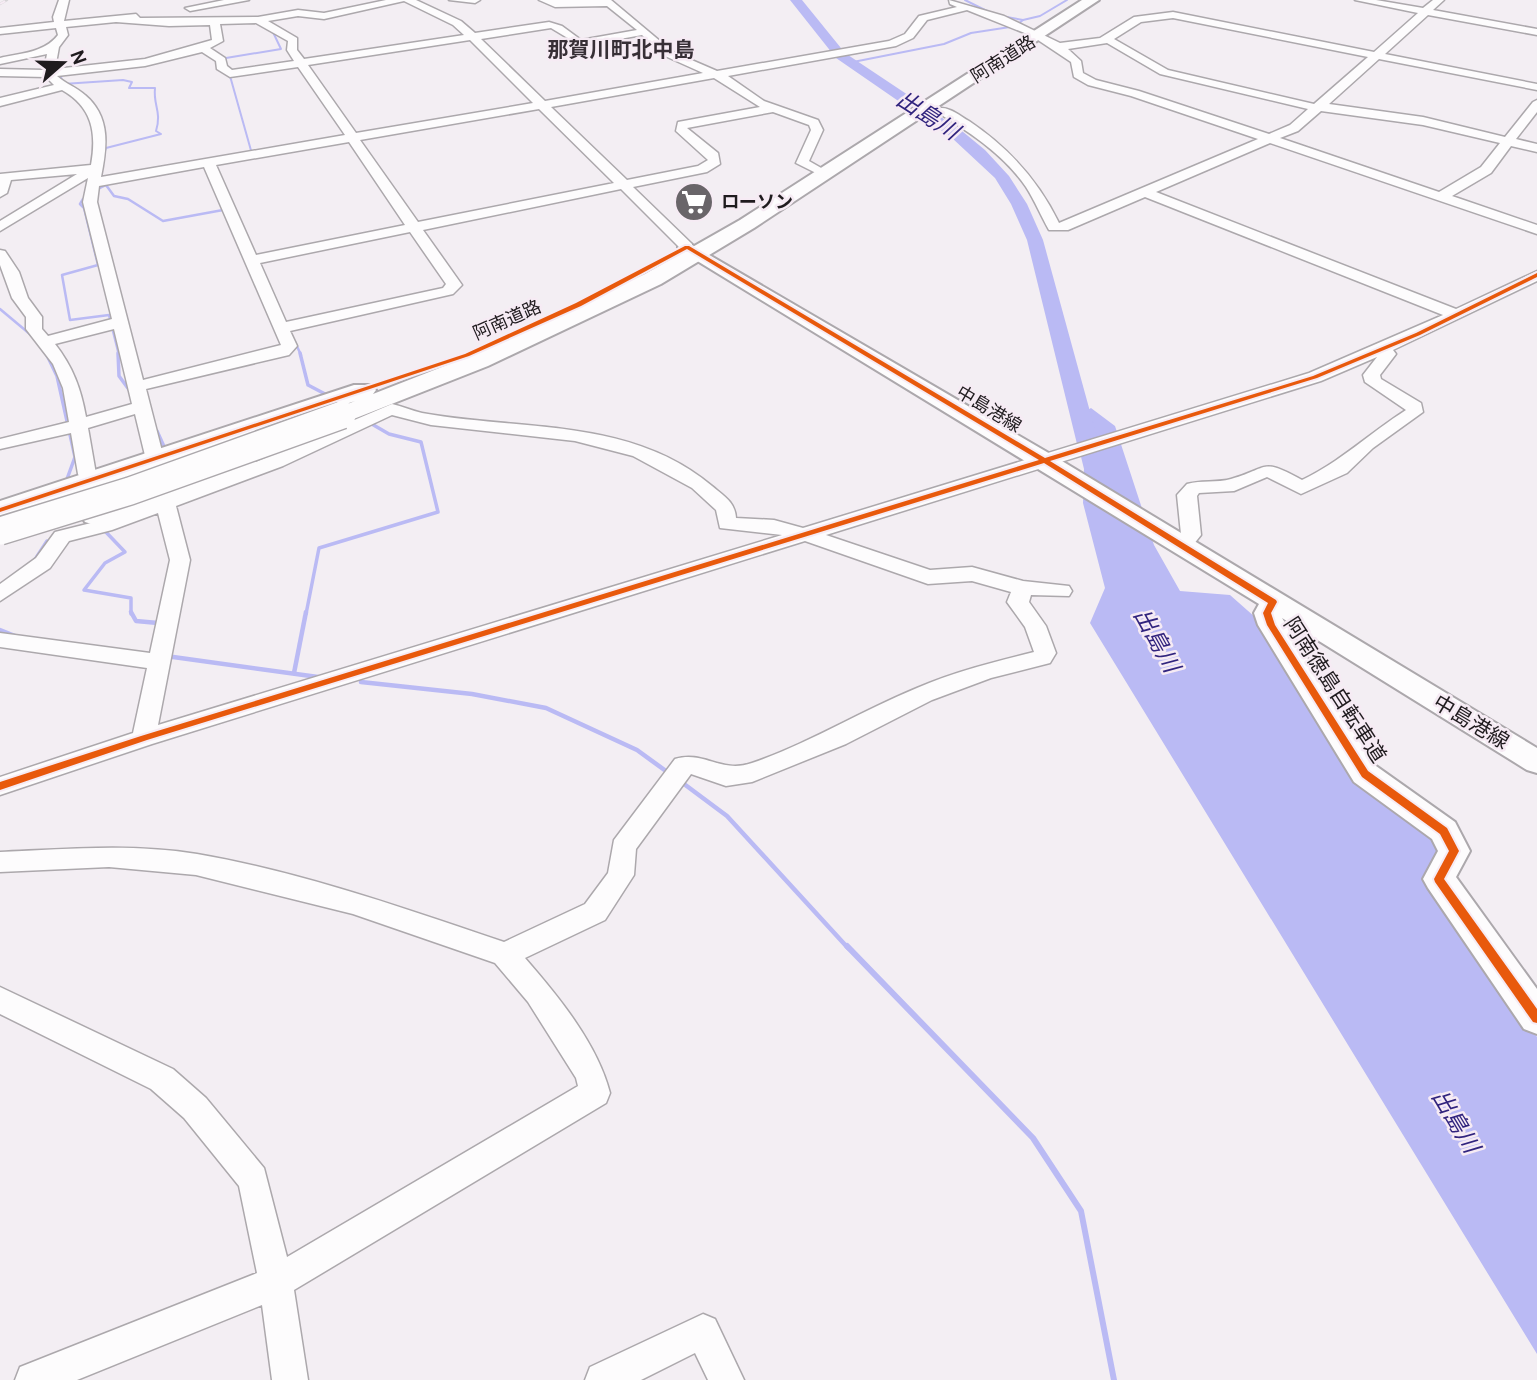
<svg xmlns="http://www.w3.org/2000/svg" width="1537" height="1380" font-family="Cabin,'Noto Sans JP',sans-serif">
  <style>
    .water { fill: #babaf4 }
    .lines { fill: none; stroke-linecap: round; stroke-linejoin: round }
    .stream-far4 { stroke: #babaf4; stroke-width: 2 }
    .stream-far3 { stroke: #babaf4; stroke-width: 2.5 }
    .stream-far2 { stroke: #babaf4; stroke-width: 3.5 }
    .stream-far1 { stroke: #babaf4; stroke-width: 4.5 }
    .stream { stroke: #babaf4; stroke-width: 6 }
    .river { fill: #babaf4; fill-rule: evenodd }
    .minor-casing { stroke: #aca8ac; stroke-width: 3 }
    .major-casing { stroke: #aca8ac; stroke-width: 4 }
    .highway-casing { stroke: #aca8ac; stroke-width: 4 }
    .minor { fill: #fdfcfd; fill-rule: evenodd }
    .major { fill: #fdfcfd; fill-rule: evenodd }
    .highway { fill: #fdfcfd; fill-rule: evenodd }
    .rail-casing { stroke: #d6d4d6; stroke-width: 2.5 }
    .rail { stroke: #f6ebf4; stroke-width: 2; stroke-dasharray: 6; stroke-linecap: butt }
    .highway-bridge-casing { stroke: #aca8ac; stroke-width: 30; stroke-linecap: butt }
    .highway-bridge { stroke: #fdfcfd; stroke-width: 27 }
    .cycleway-casing { stroke: #f6ebf4; stroke-width: 4 }
    .cycleway { fill: #e8590c; fill-rule: evenodd }
    .labels { text-anchor: middle; stroke-width: 5; stroke-linejoin: round; paint-order: stroke }
    .far-street-label { font-size: 18px; fill: #1f1b1e; stroke: #f6ebf4 }
    .far-poi-label { font-size: 18px; font-weight: bold; fill: #1f1b1e; stroke: #f6ebf4; text-anchor: start }
    .far-quarter-label { font-size: 21px; font-weight: bold; fill: #372f36; stroke: #f6ebf4 }
    .street-label { font-size: 21px; fill: #1f1b1e; stroke: #f6ebf4 }
    .water-label { font-size: 23px; font-style: italic; fill: #31247e; stroke: #f6ebf4 }
  </style>
  <rect width="100%" height="100%" fill="#f3eef3"/>
  <path class="water" d="M1091,408L1115,426L1154,545L1180,591L1230,595L1264,625L1345,766L1442,847L1430,878L1537,1037V1354L1090,623L1105,588L1083,503L1084,469L1072,420Z"/>
  <g class="lines">
    <g class="stream-far4">
      <path d="M965,0L989,12"/>
      <path d="M1001,16L1023,20L1018,24"/>
      <path d="M1023,20L1040,16L1067,0"/>
      <path d="M65,27L117,21"/>
      <path d="M848,63L944,44L971,33L1010,27"/>
      <path d="M225,65L226,58L281,49L271,28"/>
      <path d="M55,75L61,77L63,84L123,80L132,82L129,88H155C153,106 162,111 156,131L161,134L106,148L104,154"/>
      <path d="M230,76L252,154"/>
    </g>
    <g class="stream-far3">
      <path d="M96,190L106,185L114,196L128,199L163,221L223,210"/>
      <path d="M83,199L80,204L84,208L98,265L62,275L70,320L109,315L119,355"/>
      <path d="M0,309L31,335"/>
      <path d="M295,342L301,355"/>
    </g>
    <g class="stream-far2">
      <path d="M46,353L57,376L75,457L67,479"/>
      <path d="M118,353L119,376L130,391"/>
      <path d="M300,353L308,385L327,395"/>
      <path d="M157,431L166,451"/>
      <path d="M103,529L125,552L105,563L84,590L131,598V614"/>
      <path d="M34,561L47,541"/>
      <path d="M306,614L319,548L438,512L421,442L389,434L370,423"/>
    </g>
    <g class="stream-far1">
      <path d="M131,612L136,621L158,623"/>
      <path d="M0,630L15,636"/>
      <path d="M166,656L318,677"/>
      <path d="M294,673L306,612"/>
      <path d="M361,682L472,694L546,708L637,750L670,774"/>
      <path d="M680,781L727,816L848,948"/>
    </g>
    <path class="stream" d="M847,946L1033,1138L1081,1211L1114,1380"/>
    <path class="river" d="M790,0H802L845,53L962,131L985,150L1009,176L1027,204L1043,240L1100,448L1096,452L1089,454L1078,448L1027,240L1011,204L995,178L952,138L836,58Z"/>
    <defs>
      <g id="minor">
        <path d="M59,0H69L64,21L136,14L140,18L258,17L298,10L324,13L386,0H416L461,21L475,33L549,22L562,26L581,40L637,30L607,6L555,7L539,0H611L673,52L717,71L889,41L905,34L919,16L957,7L950,4L949,0L1004,16L1060,43L1100,38L1134,17L1173,12L1374,52L1418,13L1355,0H1376L1423,8L1433,0H1444L1433,10L1537,29V35L1428,15L1385,54L1537,84V90L1379,59L1329,104L1423,117L1505,137L1533,102L1537,100V112L1516,139L1537,144V152L1511,146L1491,173L1452,196L1537,225V234L1270,143L1156,192L1456,309L1537,271V281L1393,350L1396,354L1380,375L1381,379L1421,403L1423,412L1373,448L1347,473L1301,494L1267,477L1234,491L1199,493L1197,496L1201,535L1189,550H1175L1172,546L1181,534L1177,495L1187,484C1201,480 1217,483 1231,479C1270,468 1260,457 1302,480C1340,462 1370,433 1406,410L1365,382L1363,375L1377,357L1321,381L826,535L930,570L972,567L1023,581L1069,586L1072,591L1069,596L1031,595L1029,602L1046,626L1056,653L1050,663L991,678L932,700L846,744L752,782L726,786L691,774L636,849L634,875L605,920L525,958C558,996 597,1043 610,1093L606,1103L294,1290L308,1380H272L262,1305L77,1380H15L20,1367L257,1273L239,1186L184,1118L151,1089L0,1014V987L173,1069L206,1098L264,1168L287,1257L578,1086L576,1078L528,1002L495,963L353,914L196,875L109,867L0,872V852C65,849 132,843 197,854C301,872 403,908 504,942L585,904L608,873L614,840L675,759C704,750 721,774 752,763C810,743 861,711 917,688C954,672 994,662 1034,652L1025,627L1007,602L1011,592L972,581L928,584L805,541L152,744L0,795V777L133,733L147,668L0,647V633L150,653L170,560L158,513L112,530L69,541L50,568L0,601V584L36,558L55,532L99,521L156,501L135,414L88,428L96,474L94,478H80L78,474L71,433L0,449V439L69,422L63,388L53,364L26,329V317L12,298L0,265V250L5,251L19,272L28,298L42,317V329L48,336L112,319L83,202L88,178L0,231V221L77,174L11,180L7,193L0,197V174L91,165C97,132 92,107 62,90L0,106V98L54,85L46,77L0,76V69L44,70L47,54L0,64V58C21,53 44,53 58,35L56,28L0,34V28L54,22L53,17ZM404,1L453,25L464,35L304,59L297,50V38L268,21L298,16L324,19ZM967,10L1032,36L1071,62L1074,77L1088,85L1131,96L1258,139L1059,223C1038,180 1009,148 969,121C960,116 950,107 940,108V114C972,134 1004,155 1026,187C1035,201 1041,216 1049,230H1068L1145,197L1443,315L1309,373L803,528L774,520L736,518C735,502 724,496 712,486C631,417 520,431 422,413C412,411 402,406 392,404L216,479L204,473L197,475L195,479L200,485L173,494L146,389L289,355L297,346L290,331L453,294L462,285L423,230L621,189L682,250H692V244L633,187L707,172L720,164L718,153L687,128L773,112L809,125L811,130L796,163L816,173L823,169L809,161L823,130L818,120L764,101L728,76L896,46L913,38L927,20ZM1173,18L1368,57L1314,104L1168,70L1114,39L1141,22ZM116,22L169,26L210,25L212,40L145,59L55,69L59,47L68,35L66,27ZM256,23L288,41L287,50L294,61L232,70L227,66L225,58L210,48L223,41L220,24ZM551,28L581,46L642,35L665,56L703,73L545,101L481,39ZM470,40L533,103L356,133L308,65ZM1107,43L1160,74L1308,109L1290,125L1269,134L1139,91L1096,80L1083,73L1081,61L1068,49ZM202,52L216,61L217,69L230,77L298,67L345,135L101,177C107,147 111,117 85,95C76,87 66,84 57,76L145,66ZM714,78L760,107L678,122L676,131L708,160L698,166L627,180L551,107ZM539,109L614,183L418,222L360,140ZM1321,111L1423,125L1500,143L1481,167L1439,192L1280,138L1298,131ZM349,142L405,225L256,255L216,165ZM204,167L281,345L143,380L97,202L99,186ZM410,232L446,284L443,288L286,322L260,263ZM114,329L132,404L86,417C81,389 73,367 55,344ZM392,415L431,425L575,441L633,456L692,488L716,510L720,528L782,535L158,725L190,560L176,506L283,466Z"/>
        <path d="M224,0H249L190,11L185,8Z"/>
        <path d="M449,0H480L475,3Z"/>
        <path d="M703,1314L715,1319L744,1380H708L695,1353L641,1380H585L590,1367Z"/>
      </g>
      <path id="major" d="M687,242L1052,455L1537,748V773L1527,770L1282,618L1376,766L1455,822L1470,851L1456,877L1537,989V1034L1524,1029L1428,888L1423,879L1438,851L1432,839L1354,782L1258,625L1254,613L1259,604L681,251L678,247Z"/>
      <g id="highway">
        <path d="M1082,0H1099L754,228L661,284L488,366L351,420H333L329,415L333,410L355,401L0,519V501L354,385H372L376,390L373,394L470,356L645,274L740,220Z"/>
        <path d="M243,456L253,458L257,464L253,470L174,500L95,525L85,522L81,516L85,510Z"/>
      </g>
    </defs>
    <use href="#minor" class="minor-casing"/>
    <use href="#major" class="major-casing"/>
    <use href="#highway" class="highway-casing"/>
    <use href="#minor" class="minor"/>
    <use href="#major" class="major"/>
    <use href="#highway" class="highway"/>
    <defs>
      <path id="rail" d="M0,4L7,0"/>
    </defs>
    <use href="#rail" class="rail-casing"/>
    <use href="#rail" class="rail"/>
    <defs>
      <path id="highway-bridge" d="M0,531L130,491L342,415"/>
    </defs>
    <use href="#highway-bridge" class="highway-bridge-casing"/>
    <use href="#highway-bridge" class="highway-bridge"/>
    <defs>
      <path id="cycleway" d="M685,246H689L1045,458L1313,376L1416,333L1537,273V277L1420,335L1317,378L1050,461L1276,600L1277,602L1271,613L1275,625L1368,771L1447,828L1459,851L1444,879L1537,1009V1023L1533,1022L1435,882L1434,879L1449,851L1440,834L1362,777L1267,625L1263,613L1268,603L1044,463L147,740L0,790V782L141,736L1039,460L687,249L581,306L469,356L0,512V508L465,354L576,303Z"/>
    </defs>
    <use href="#cycleway" class="cycleway-casing"/>
    <use href="#cycleway" class="cycleway"/>
  </g>
  <defs>
    <symbol id="supermarket-disc" viewBox="-11 -11 22 22"><circle r="9.5" fill="#696569" stroke="#f6ebf4"/><path d="M-6-5.5h2.5l.6 2H6L4.5 2H-2.5L-4.4-4H-6ZM-1.5 3.2a1.3 1.3 0 1 0 .1 0ZM3 3.2a1.3 1.3 0 1 0 .1 0Z" fill="#fff"/></symbol>
  </defs>
  <g fill-rule="evenodd">
    <use href="#supermarket-disc" x="672" y="180" width="44" height="44"/>
  </g>
  <g class="labels">
    <g class="far-street-label">
      <text transform="translate(1003 59) rotate(-32)" y="6">阿南道路</text>
      <text transform="translate(507 320) rotate(-24)" y="6">阿南道路</text>
      <text transform="translate(989 409) rotate(31)" y="6">中島港線</text>
    </g>
    <g class="far-poi-label">
      <text x="721" y="208">ローソン</text>
    </g>
    <g class="far-quarter-label">
      <text x="621" y="57">那賀川町北中島</text>
    </g>
    <g class="street-label">
      <text transform="translate(1335 690) rotate(57)" y="7">阿南徳島自転車道</text>
      <text transform="translate(1471 722) rotate(31)" y="7">中島港線</text>
    </g>
    <g class="water-label">
      <text transform="translate(928 115) rotate(33)" y="8">出島川</text>
      <text transform="translate(1157 640) rotate(61)" y="8">出島川</text>
      <text transform="translate(1456 1121) rotate(59)" y="8">出島川</text>
    </g>
  </g>
  <g transform="translate(63 63) rotate(70)" stroke="#f6ebf4" stroke-width="5" paint-order="stroke">
  <path d="M0-5L12 26L0 18L-12 26Z" fill="#1f1b1e"/>
  <text y="-10" font-size="19" font-weight="bold" text-anchor="middle" fill="#1f1b1e">N</text>
  </g>
</svg>
